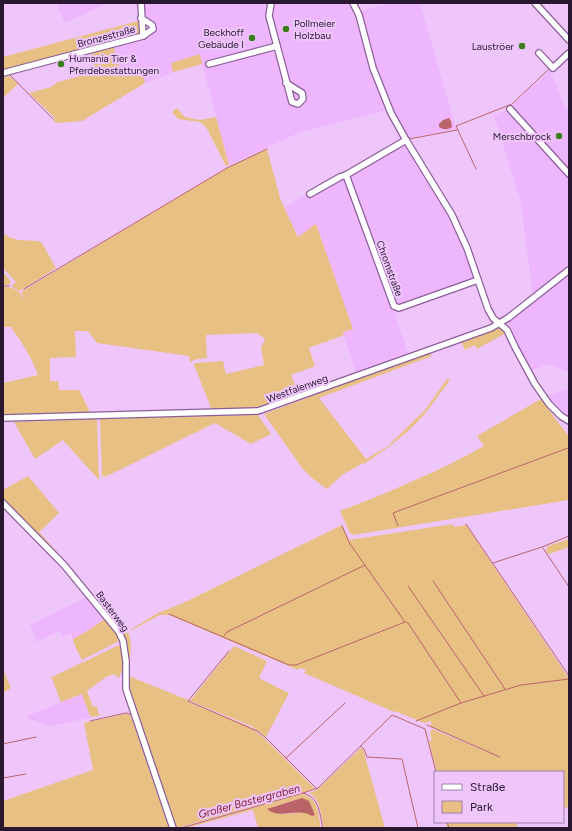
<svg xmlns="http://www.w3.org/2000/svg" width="572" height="831" font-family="Figtree,sans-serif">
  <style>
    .built { fill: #edb6fe }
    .green { fill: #e8c083; fill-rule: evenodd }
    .water { fill: #ba6468 }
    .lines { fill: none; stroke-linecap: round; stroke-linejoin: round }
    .stream { stroke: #ba6468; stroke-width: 1 }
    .minor-casing { stroke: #8b5e99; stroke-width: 8 }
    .minor { stroke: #fff; stroke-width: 5.5 }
    .poi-dot { fill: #3b7c1c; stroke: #eec6fb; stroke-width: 1.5 }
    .labels { text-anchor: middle; stroke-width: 4; stroke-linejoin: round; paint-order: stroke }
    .poi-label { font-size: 10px; fill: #2a1830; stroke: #eec6fb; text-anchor: end }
    .street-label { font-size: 10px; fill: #2a1830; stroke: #eec6fb }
    .water-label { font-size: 11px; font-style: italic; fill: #881e2e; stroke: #eec6fb }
  </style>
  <rect width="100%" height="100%" fill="#eec6fb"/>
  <g class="built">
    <path d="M56,3H108L65,23Z"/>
    <path d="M143,3H342L347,4L352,7L354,12L370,69L386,111L361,116L298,133L229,165L200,55L171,63L173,72L145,83L142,71L122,78L113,45L149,37L153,33L155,29L154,23L145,17Z"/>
    <path d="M390,3H420L456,129L407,139L393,113L376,67L360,11Z"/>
    <path d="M550,70L566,110L569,108V171L510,107Z"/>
    <path d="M507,110L569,178V266L533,295L521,203L494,115Z"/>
    <path d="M400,145L406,147L431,184L448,215L464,248L476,286L471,285L395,314L408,353L356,373L343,332L353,329L316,224L299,237L284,208L312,190Z"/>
    <path d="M569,273V372L548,364L531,371L507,323Z"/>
    <path d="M569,389V427L566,424L568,418L560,414L546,396Z"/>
    <path d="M87,597L91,600L106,618L89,630L73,639L71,633L63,637L59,631L37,642L30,625Z"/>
    <path d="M82,694L90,716L93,717L52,726L26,718L27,716Z"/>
  </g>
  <g class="green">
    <path d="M138,21L140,32L138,35L3,71V57Z"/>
    <path d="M113,45L122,77L142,70L145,83L82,121L57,123L53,120L55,118L29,93L51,87L58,82L96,72L91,51Z"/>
    <path d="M200,54L202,64L173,72L171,63Z"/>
    <path d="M8,75L18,84L3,98V76Z"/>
    <path d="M177,108L185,117L200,120L216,117L229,165L226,166L206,127L200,122L178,119L172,112Z"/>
    <path d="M267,149L281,201L298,237L316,224L353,329L343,332L344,335L309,348L315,366L291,375L298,394L255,408L212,410L194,365L195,363L223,361L226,374L264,365L261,348L265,339L257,333L206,335L207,358C201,359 194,358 190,363L189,356L97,343L88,331H75L76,357L50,358V381H58L59,390H79L90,412L3,416V383L38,375C32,357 21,342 11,327H3V287C16,287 19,291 26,301L21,292L227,168Z"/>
    <path d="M3,233L9,237L18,240L38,241L42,243L56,268L23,289L19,291L11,286L16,282L3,268Z"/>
    <path d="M3,272L11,281L9,285H3Z"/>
    <path d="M498,328L506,333L477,349L475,345L465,350L461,341Z"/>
    <path d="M429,352L432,356L319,398L366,459L388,446L425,410L447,379L450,380C438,396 427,413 413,426C398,441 381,452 364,464L363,463L342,475L327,489L312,478L302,468L264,414Z"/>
    <path d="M541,399L569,437V500L353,535L350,533L340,511C389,492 438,472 484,446L477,436Z"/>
    <path d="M258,415L271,434L251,444L215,423L105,477L104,475L102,477L100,419Z"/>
    <path d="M97,419L99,480L63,440L35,459L14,422Z"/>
    <path d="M28,476L59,513L39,532L58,553L56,554L3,501V490Z"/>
    <path d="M453,524L454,527L466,525L568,677H569V808L563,807V772H437L429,741L432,740L430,733L432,729L500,757H501L430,726L432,721L424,723L395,711L394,712L304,673L306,670L300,668L298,670L169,615H160L130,631V630L158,613L181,604L342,525L349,540Z"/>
    <path d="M569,539V547L549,554L546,551L548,546Z"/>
    <path d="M106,618L115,628L121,640L82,660L74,644L73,639L89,630Z"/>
    <path d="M124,633H129L131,645L129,669L122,635Z"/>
    <path d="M121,645L123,668L119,678L114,674L106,677L87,691L93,707L97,706L98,713L101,715L93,717L90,716L82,694L61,702L51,676L52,677L117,646Z"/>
    <path d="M234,646L267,661L259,678L289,693L266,737L251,726L190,701Z"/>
    <path d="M3,669L11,688L3,693Z"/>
    <path d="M129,676L188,700V702L250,727L264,738L315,789L177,828L130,696L128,684Z"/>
    <path d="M126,714L131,716L169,828H3V801L93,770L84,723Z"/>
    <path d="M361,748L363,749L385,828H324C321,816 321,799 309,793L317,790Z"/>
    <path d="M302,794C319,799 318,813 321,828H258L253,810L187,828H183ZM302,798L312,816L306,812L286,814L274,813L273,807Z"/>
    <path d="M446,822H516L518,828H447Z"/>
  </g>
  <g class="water">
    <path d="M449,118L451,121L452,127C447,130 444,130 439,127V124L443,120Z"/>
    <path d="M302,798L309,801L315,815L312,816C298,807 280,820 267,809Z"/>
  </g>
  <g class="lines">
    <g class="stream">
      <path d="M9,74L53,119"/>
      <path d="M409,139L457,130"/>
      <path d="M476,169L456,126L512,104L550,68"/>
      <path d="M3,286H9"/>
      <path d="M24,289L227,168L267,149"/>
      <path d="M466,524L569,676"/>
      <path d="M398,526L393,513L568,448"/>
      <path d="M543,548L569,587"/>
      <path d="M493,563L542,547L569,536"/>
      <path d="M433,581L505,689"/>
      <path d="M408,586L484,696"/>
      <path d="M169,614L289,665H296L405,622L350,544L342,526"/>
      <path d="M406,622L408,623L461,703"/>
      <path d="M224,636L227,632L365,565"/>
      <path d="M229,651L188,701L257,731L266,738L317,789"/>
      <path d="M90,721L126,713L132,715L134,720"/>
      <path d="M416,721L461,703L521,685L569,679"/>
      <path d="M427,725L500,757"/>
      <path d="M3,744L36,737"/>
      <path d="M361,746L364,749L367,757L402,759L418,828"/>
      <path d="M286,758L345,703"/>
      <path d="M3,778L26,774"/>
      <path d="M303,793L318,788L392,715L425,729L436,772"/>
      <path d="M447,822L449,828"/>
      <path d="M181,828L303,793C320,798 319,812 323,828"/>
    </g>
    <defs>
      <g id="minor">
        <path d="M141,3L143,36"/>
        <path d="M271,3L269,16L292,102L298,104L303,99L302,93L286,83"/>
        <path d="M353,3L359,15L373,68L391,113L406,140L452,215L467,248L488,309L493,318L507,330L515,347L535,384L549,404L561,416L569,421"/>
        <path d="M535,3L569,40"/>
        <path d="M539,53L553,68L569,53"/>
        <path d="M209,64L277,46"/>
        <path d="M3,73L143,36L153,29L152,25L141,18"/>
        <path d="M510,109L569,174"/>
        <path d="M406,140L346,175L394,306L399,308L478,280"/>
        <path d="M310,194L340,177L346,175"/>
        <path d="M3,418L258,411L491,328L508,318L569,270"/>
        <path d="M3,503L64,565L119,632L123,641L126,661V689L173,828"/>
      </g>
    </defs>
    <use href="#minor" class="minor-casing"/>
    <use href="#minor" class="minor"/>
  </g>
  <g class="poi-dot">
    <circle cx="286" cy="29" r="4"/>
    <circle cx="252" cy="38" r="4"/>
    <circle cx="522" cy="46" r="4"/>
    <circle cx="61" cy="64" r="4"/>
    <circle cx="559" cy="136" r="4"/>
  </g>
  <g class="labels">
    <g class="poi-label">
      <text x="294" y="27" text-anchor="start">Pollmeier<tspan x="294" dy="12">Holzbau</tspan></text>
      <text x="244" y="36">Beckhoff<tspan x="244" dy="12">Gebäude I</tspan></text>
      <text x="514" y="50">Lauströer</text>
      <text x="69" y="62" text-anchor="start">Humania Tier &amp;<tspan x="69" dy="12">Pferdebestattungen</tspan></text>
      <text x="551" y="140">Merschbrock</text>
    </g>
    <g class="street-label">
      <text transform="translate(106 36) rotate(-15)" y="4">Bronzestraße</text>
      <text transform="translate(390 268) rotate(70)" y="4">Chromstraße</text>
      <text transform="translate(297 388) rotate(-20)" y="4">Westfalenweg</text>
      <text transform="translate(113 611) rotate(53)" y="4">Basterweg</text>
    </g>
    <g class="water-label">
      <text transform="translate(249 801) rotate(-15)" y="4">Großer Bastergraben</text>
    </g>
  </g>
  <rect width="572" height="831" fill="none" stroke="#2a1830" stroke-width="8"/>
  <rect x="434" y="771" width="130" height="52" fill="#eec6fb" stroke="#a080aa"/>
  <rect x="442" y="784" width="20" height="6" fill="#ffffff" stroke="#a080aa"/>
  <text x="470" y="791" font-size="12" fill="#2a1830">Straße</text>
  <rect x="442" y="801" width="20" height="12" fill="#e8c083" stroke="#a080aa"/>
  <text x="470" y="811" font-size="12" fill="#2a1830">Park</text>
</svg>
